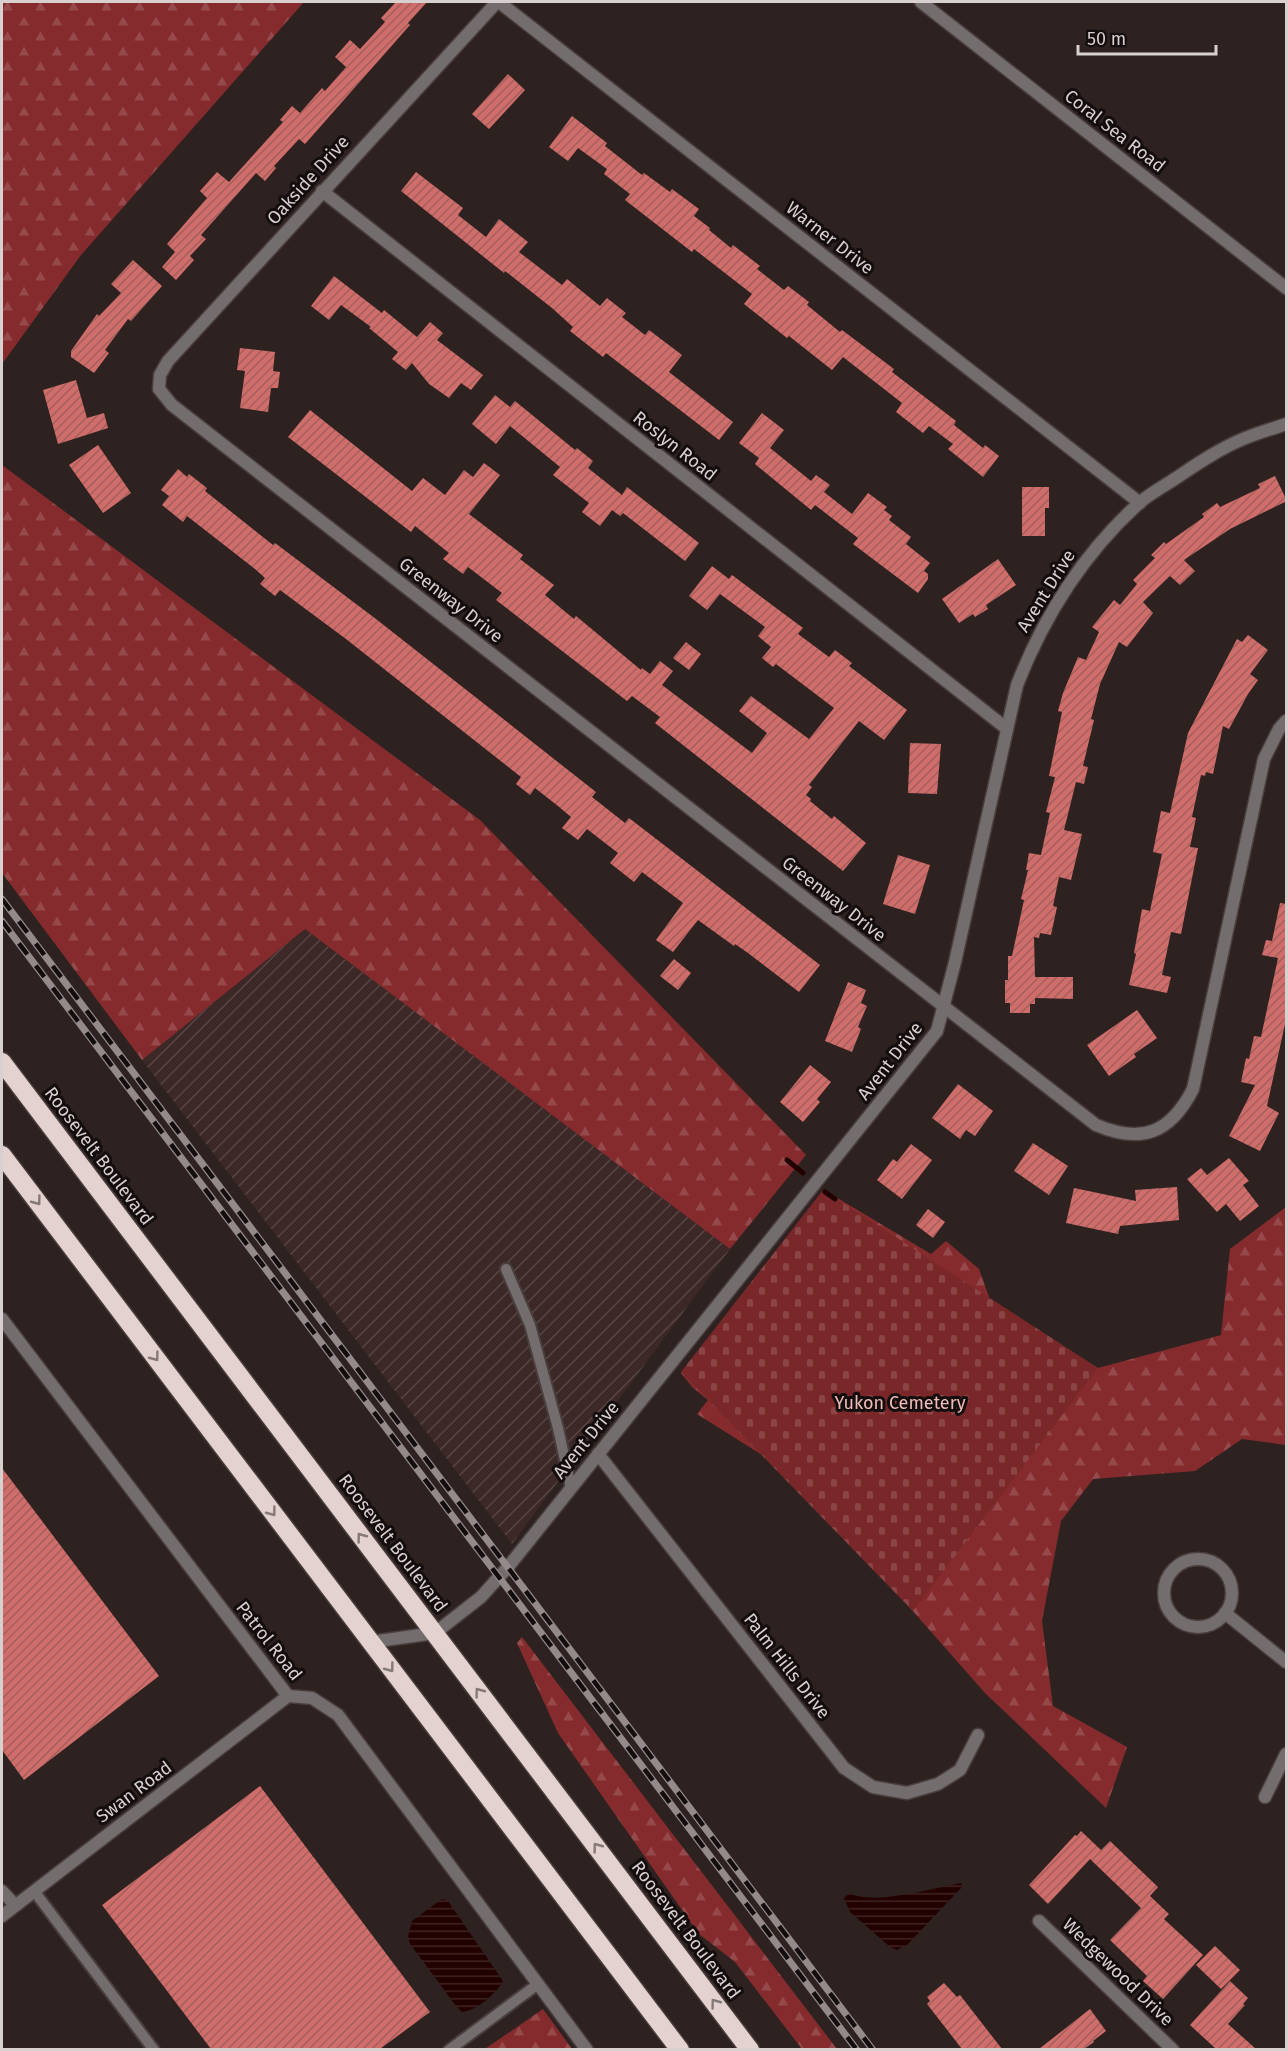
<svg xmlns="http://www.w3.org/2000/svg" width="1288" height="2051" font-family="'Fira Sans',sans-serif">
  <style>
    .industrial { fill: url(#industrial-furrows) }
    .forest { fill: url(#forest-firs) }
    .cemetery { fill: url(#cemetery-stones) }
    .water { fill: url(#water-rules) }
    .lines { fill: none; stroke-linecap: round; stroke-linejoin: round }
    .stream { stroke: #200; stroke-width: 5 }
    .building { fill: url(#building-hatch) }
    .lane-casing { stroke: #493e3d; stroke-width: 14 }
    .street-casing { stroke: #493e3d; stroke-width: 15 }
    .highway-casing { stroke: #493e3d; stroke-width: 21 }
    .lane { stroke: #746d6d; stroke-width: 10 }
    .street { stroke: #746d6d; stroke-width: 12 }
    .highway { stroke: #e4d2d1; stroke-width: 18 }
    .rail-casing { stroke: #938a89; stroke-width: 7 }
    .rail { stroke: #130d0d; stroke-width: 4.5; stroke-dasharray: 14; stroke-linecap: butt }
    .oneway { stroke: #867979 }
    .labels { text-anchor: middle; stroke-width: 6; stroke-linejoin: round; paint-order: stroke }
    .street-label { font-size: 18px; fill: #d8d0cf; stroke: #130d0d }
    .park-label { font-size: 18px; fill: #efbab7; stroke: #130d0d }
  </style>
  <defs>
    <pattern id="industrial-furrows" width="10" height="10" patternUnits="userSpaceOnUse" patternTransform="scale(1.5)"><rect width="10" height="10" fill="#3b2827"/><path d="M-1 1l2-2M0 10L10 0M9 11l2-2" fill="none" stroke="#574645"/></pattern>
    <pattern id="forest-firs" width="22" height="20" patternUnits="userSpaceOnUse" patternTransform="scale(1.5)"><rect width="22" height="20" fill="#862b2d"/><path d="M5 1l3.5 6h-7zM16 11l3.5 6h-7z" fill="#96494a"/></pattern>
    <pattern id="cemetery-stones" width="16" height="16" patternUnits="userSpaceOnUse" patternTransform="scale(1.5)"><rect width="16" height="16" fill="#7a2729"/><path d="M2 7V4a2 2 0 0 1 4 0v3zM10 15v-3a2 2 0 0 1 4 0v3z" fill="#8c4547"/></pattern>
    <pattern id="water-rules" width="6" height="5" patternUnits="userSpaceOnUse" patternTransform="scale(1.5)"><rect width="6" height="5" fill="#200"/><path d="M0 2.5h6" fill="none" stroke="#412424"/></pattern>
    <pattern id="building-hatch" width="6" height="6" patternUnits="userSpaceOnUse" patternTransform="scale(1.5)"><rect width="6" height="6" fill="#cf6d6a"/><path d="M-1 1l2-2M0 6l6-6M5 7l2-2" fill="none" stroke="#a45f5d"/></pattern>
  </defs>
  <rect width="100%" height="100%" fill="#2e2221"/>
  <path class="industrial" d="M305,929L730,1249L512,1544L142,1060Z"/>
  <g class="forest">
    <path d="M2,2H304L81,255L2,364Z"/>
    <path d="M2,465L480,820L806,1155L730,1249L305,929L142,1060L2,873Z"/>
    <path d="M824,1190L931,1254L946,1241L979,1269L994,1311L1098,1368L1221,1335L1230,1249L1286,1207V1445L1242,1439L1195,1471L1093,1479L1061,1521L1042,1621L1053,1706L1127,1747L1106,1808L985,1693L792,1474L697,1414L708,1400L693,1388L681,1373Z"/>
    <path d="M522,1637L837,2049H802L735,1962L699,1934L558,1733L517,1643Z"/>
    <path d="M543,2009L572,2049H485Z"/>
  </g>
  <path class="cemetery" d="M823,1190L1098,1368L913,1611L681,1372Z"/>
  <g class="water">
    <path d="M961,1883L962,1887L907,1945L897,1950L890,1947L850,1912L844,1898L849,1893C874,1906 933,1888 961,1883Z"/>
    <path d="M442,1899L448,1901L503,1981C497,1993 476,2011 462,2012L456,2006L410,1944L408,1936L412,1921Z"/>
  </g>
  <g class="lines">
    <g class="stream">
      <path d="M787,1160L803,1173"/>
      <path d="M825,1192L835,1199"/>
    </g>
  </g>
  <g class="building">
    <path d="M396,2H427L408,23L410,25L305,144L299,139L274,166L276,168L265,181L256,173L201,235L206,239L190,256L194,260L176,280L162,267L175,252L167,244L207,198L200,191L217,172L229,182L283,122L280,120L292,106L300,113L322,88L325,91L346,67L335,57L350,40L360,49L385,22L381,18Z"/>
    <path d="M508,74L525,90L489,129L472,114Z"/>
    <path d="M572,116L607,143L605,146L642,175L644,173L670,192L672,189L699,209L694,216L710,228L709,230L731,248L733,245L760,266L757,269L784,290L788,286L809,302L807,305L840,332L842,330L894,369L892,372L956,421L954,425L983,448L985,445L999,456L983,477L948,449L953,444L929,426L923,433L896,412L902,403L843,357L832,370L789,336L787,338L744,304L752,294L694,249L692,252L625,200L630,194L604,174L607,169L578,148L568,161L549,147Z"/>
    <path d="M416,172L463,208L458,215L486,237L499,219L528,242L519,252L562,285L567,279L600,306L607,298L626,313L622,317L645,335L649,330L682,355L669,372L733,422L719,440L606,353L603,357L570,331L573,327L552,308L505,271L504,273L401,191Z"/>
    <path d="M133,260L162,286L131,321L128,319L105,350L109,353L94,373L71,357V351L97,314L99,316L121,293L111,284Z"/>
    <path d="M334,276L382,313L384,310L417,337L430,322L443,333L437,340L483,375L471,390L461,383L449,398L429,384L412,363L406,370L392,359L398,352L369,328L371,327L341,305L329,320L311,306Z"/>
    <path d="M240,348L275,352L273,371L280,372L278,388H271L268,412L240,408L245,371L237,370Z"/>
    <path d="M76,380L87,418L104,413L108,428L58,444L43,390Z"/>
    <path d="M495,395L510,407L515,401L575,450L577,448L593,461L588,468L622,495L627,487L699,543L685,561L623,513L620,516L612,510L600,526L582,512L589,503L553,475L560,467L510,426L496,444L472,424Z"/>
    <path d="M310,410L412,491L423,478L445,495L464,470L473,477L484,463L500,475L469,514L523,555L520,559L554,585L545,595L574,619L576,616L641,670L642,668L650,674L660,661L673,671L662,685L752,753L767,733L739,711L751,696L809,739L834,708L776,664L773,667L762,658L771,647L758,636L765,627L720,594L707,610L689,596L712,566L729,579L732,575L803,628L798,634L829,657L835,650L852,663L849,666L907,710L884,740L859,721L809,785L812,787L806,795L811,799L810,801L832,819L834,816L866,843L843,871L655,723L660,717L632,696L627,701L496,600L502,593L468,567L463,574L443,559L449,553L415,526L411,532L288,437Z"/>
    <path d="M762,413L784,430L770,448L811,481L816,475L830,485L824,492L852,514L868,493L887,507L884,510L892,516L889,520L911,537L906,544L930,563L924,571L928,574V579L918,593L853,544L858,538L815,505L811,510L755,464L759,458L739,443Z"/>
    <path d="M98,445L131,493L103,513L69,465Z"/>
    <path d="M178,469L187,477L189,474L207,488L205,491L273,545L275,543L376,619L596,792L592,797L625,823L629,818L820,965L799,992L748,953L735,944L734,946L698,920L673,952L656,940L683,903L642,872L634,882L610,863L618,853L587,829L578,840L562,828L571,817L558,806L535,788L530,795L516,784L521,777L346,639L280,590L275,596L260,584L265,578L255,569L187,516L183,522L162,505L169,496L161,490Z"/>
    <path d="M1275,476L1287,501L1230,529L1184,560L1195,571L1180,585L1170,576L1143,602L1153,613L1127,647L1119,642L1100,684L1091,719L1094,720L1083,766L1088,767L1084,784L1076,782L1064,830L1082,834L1071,880L1059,877L1053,906L1057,907L1051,935L1040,933L1039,938L1034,937L1035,977H1073V999L1035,998V1004H1030V1013H1010V1003H1005V980H1008V956H1012L1024,900L1021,899L1028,870H1026L1029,853L1041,855L1050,813L1046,812L1055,777L1049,776L1062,712L1058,711L1063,693L1078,657L1086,660L1099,632L1092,627L1114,600L1120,605L1137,584L1133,580L1155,558L1151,555L1164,542L1166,544L1204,517L1202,514L1217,503L1220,507L1260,488L1258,484Z"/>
    <path d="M1022,487H1049V508H1045V536H1022Z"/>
    <path d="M998,559L1016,585L986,605L988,609L975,617L973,614L959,623L942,599Z"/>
    <path d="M1248,635L1268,650L1250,674L1258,680L1248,694L1229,729L1223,726L1213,774L1206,772L1205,776L1201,775L1192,817L1196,818L1190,847L1198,848L1181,934L1171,932L1162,975L1171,977L1167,993L1129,985L1136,954L1134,953L1142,909L1150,911L1162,854L1153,852L1161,811L1170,813L1188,733L1237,639L1242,642Z"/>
    <path d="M686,642L701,654L689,670L673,658Z"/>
    <path d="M910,743L941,744L937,794L908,793Z"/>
    <path d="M898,855L930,865L915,914L883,904Z"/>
    <path d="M1280,903L1287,904V1015L1267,1106L1279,1113L1260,1151L1229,1136L1255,1085L1241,1082L1246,1058L1249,1059L1254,1036L1261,1037L1278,958L1262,955L1266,940L1272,941Z"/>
    <path d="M674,959L691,973L678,990L660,976Z"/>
    <path d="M848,982L866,990L861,1003L867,1006L858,1027L861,1029L852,1052L825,1041Z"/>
    <path d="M1137,1010L1157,1038L1134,1054L1136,1057L1109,1076L1087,1045Z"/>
    <path d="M810,1065L831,1082L817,1099L820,1102L803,1122L780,1102Z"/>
    <path d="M958,1084L993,1111L975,1136L966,1130L960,1139L932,1118Z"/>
    <path d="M1033,1143L1068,1166L1049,1195L1014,1171Z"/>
    <path d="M911,1144L932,1160L902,1199L877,1180L893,1159L897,1162Z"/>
    <path d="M1229,1158L1249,1181L1243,1185L1259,1206L1240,1221L1226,1204L1217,1212L1187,1179L1201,1168L1207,1175Z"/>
    <path d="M1177,1187L1179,1220L1120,1226L1118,1234L1066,1223L1074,1188L1136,1201L1135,1190Z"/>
    <path d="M928,1209L945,1222L933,1238L916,1225Z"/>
    <path d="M2,1468L159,1676L24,1780L2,1750Z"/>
    <path d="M260,1786L430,2012L380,2049H211L102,1905Z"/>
    <path d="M1081,1831L1101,1850L1110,1841L1158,1887L1150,1896L1169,1914L1164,1919L1166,1921L1203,1955L1163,1999L1143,1981L1147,1976L1110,1940L1141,1908L1090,1859L1048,1904L1029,1885L1075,1835L1077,1836Z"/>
    <path d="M1215,1946L1240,1970L1221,1989L1196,1965Z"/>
    <path d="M1230,1981L1248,1998L1243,2004L1245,2005L1228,2024L1256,2049H1216L1190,2025Z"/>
    <path d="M944,1983L957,1997L960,1995L1002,2049H962L927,2004L930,2001L927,1997Z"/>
    <path d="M1090,2009L1106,2031L1093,2041L1094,2042L1084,2049H1039Z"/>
  </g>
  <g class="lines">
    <defs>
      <g id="lane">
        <path d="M506,1269L530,1325L558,1428L571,1488"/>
        <path d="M34,1891L154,2050"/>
        <path d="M449,2050L538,1984"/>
      </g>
      <g id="street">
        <path d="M497,2L168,361L160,375L159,389L172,405L1096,1125C1141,1144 1170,1134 1193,1089L1264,759L1279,729L1286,721"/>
        <path d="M499,2L1140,503"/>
        <path d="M921,2L1286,288"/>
        <path d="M322,191L1006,728"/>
        <path d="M2,1319L288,1696L312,1698L338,1715L587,2050"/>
        <path d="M598,1454L844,1768L873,1787L907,1793L938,1784L960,1770L978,1735"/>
        <circle cx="1198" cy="1593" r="34"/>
        <path d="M1225,1613L1286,1662"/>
        <path d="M371,1642L435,1633L481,1597L508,1567L937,1031L955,962L1017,685C1044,616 1082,555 1138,504C1149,494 1163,487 1176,478C1197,464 1219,449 1243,439C1257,433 1272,429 1286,424"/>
        <path d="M1265,1797L1286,1754"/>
        <path d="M2,1891L15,1905"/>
        <path d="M2,1916L288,1696"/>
        <path d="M1039,1921L1173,2050"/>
      </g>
      <g id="highway">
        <path d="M2,1062L750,2050"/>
        <path d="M2,1155L680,2050"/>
      </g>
    </defs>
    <use href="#lane" class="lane-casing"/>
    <use href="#street" class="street-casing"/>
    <use href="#highway" class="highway-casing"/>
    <use href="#lane" class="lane"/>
    <use href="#street" class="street"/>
    <use href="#highway" class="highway"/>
    <defs>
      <g id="rail">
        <path d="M2,899L873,2050"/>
        <path d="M2,921L857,2050"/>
      </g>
    </defs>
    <use href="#rail" class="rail-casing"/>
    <use href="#rail" class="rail"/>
  </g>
  <defs><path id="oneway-chevron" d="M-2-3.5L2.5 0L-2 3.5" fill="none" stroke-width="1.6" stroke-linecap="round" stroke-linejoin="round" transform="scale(1.5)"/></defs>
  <g class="oneway">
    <use href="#oneway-chevron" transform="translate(37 1201) rotate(53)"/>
    <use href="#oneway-chevron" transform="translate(155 1357) rotate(53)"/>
    <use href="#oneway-chevron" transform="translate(272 1512) rotate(53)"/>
    <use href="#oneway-chevron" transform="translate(361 1537) rotate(-127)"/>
    <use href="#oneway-chevron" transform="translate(390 1668) rotate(53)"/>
    <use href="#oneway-chevron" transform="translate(479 1692) rotate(-127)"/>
    <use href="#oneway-chevron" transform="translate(597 1847) rotate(-127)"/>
    <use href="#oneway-chevron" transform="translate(715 2003) rotate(-127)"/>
  </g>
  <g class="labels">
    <g class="street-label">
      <text transform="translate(1115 131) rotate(38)" y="6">Coral Sea Road</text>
      <text transform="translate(308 180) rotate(-48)" y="6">Oakside Drive</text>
      <text transform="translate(830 238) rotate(38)" y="6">Warner Drive</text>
      <text transform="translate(675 446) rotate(38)" y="6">Roslyn Road</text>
      <text transform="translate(1046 591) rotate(-58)" y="6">Avent Drive</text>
      <text transform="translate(451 600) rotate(38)" y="6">Greenway Drive</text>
      <text transform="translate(834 899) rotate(38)" y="6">Greenway Drive</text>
      <text transform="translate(890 1061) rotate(-52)" y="6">Avent Drive</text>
      <text transform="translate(99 1156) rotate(53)" y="6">Roosevelt Boulevard</text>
      <text transform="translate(586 1440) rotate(-51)" y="6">Avent Drive</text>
      <text transform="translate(393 1543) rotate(53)" y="6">Roosevelt Boulevard</text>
      <text transform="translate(269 1641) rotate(52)" y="6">Patrol Road</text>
      <text transform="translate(787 1666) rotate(52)" y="6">Palm Hills Drive</text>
      <text transform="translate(134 1792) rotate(-37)" y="6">Swan Road</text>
      <text transform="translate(686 1930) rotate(53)" y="6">Roosevelt Boulevard</text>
      <text transform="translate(1118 1972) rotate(44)" y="6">Wedgewood Drive</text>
    </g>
    <g class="park-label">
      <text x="900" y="1409">Yukon Cemetery</text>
    </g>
  </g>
  <rect width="1288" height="2051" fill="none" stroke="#d8d0cf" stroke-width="6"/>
  <path d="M1078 45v9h138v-9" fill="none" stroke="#d8d0cf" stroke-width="3"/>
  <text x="1087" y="45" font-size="18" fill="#d8d0cf" stroke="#130d0d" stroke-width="4.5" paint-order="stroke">50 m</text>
</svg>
